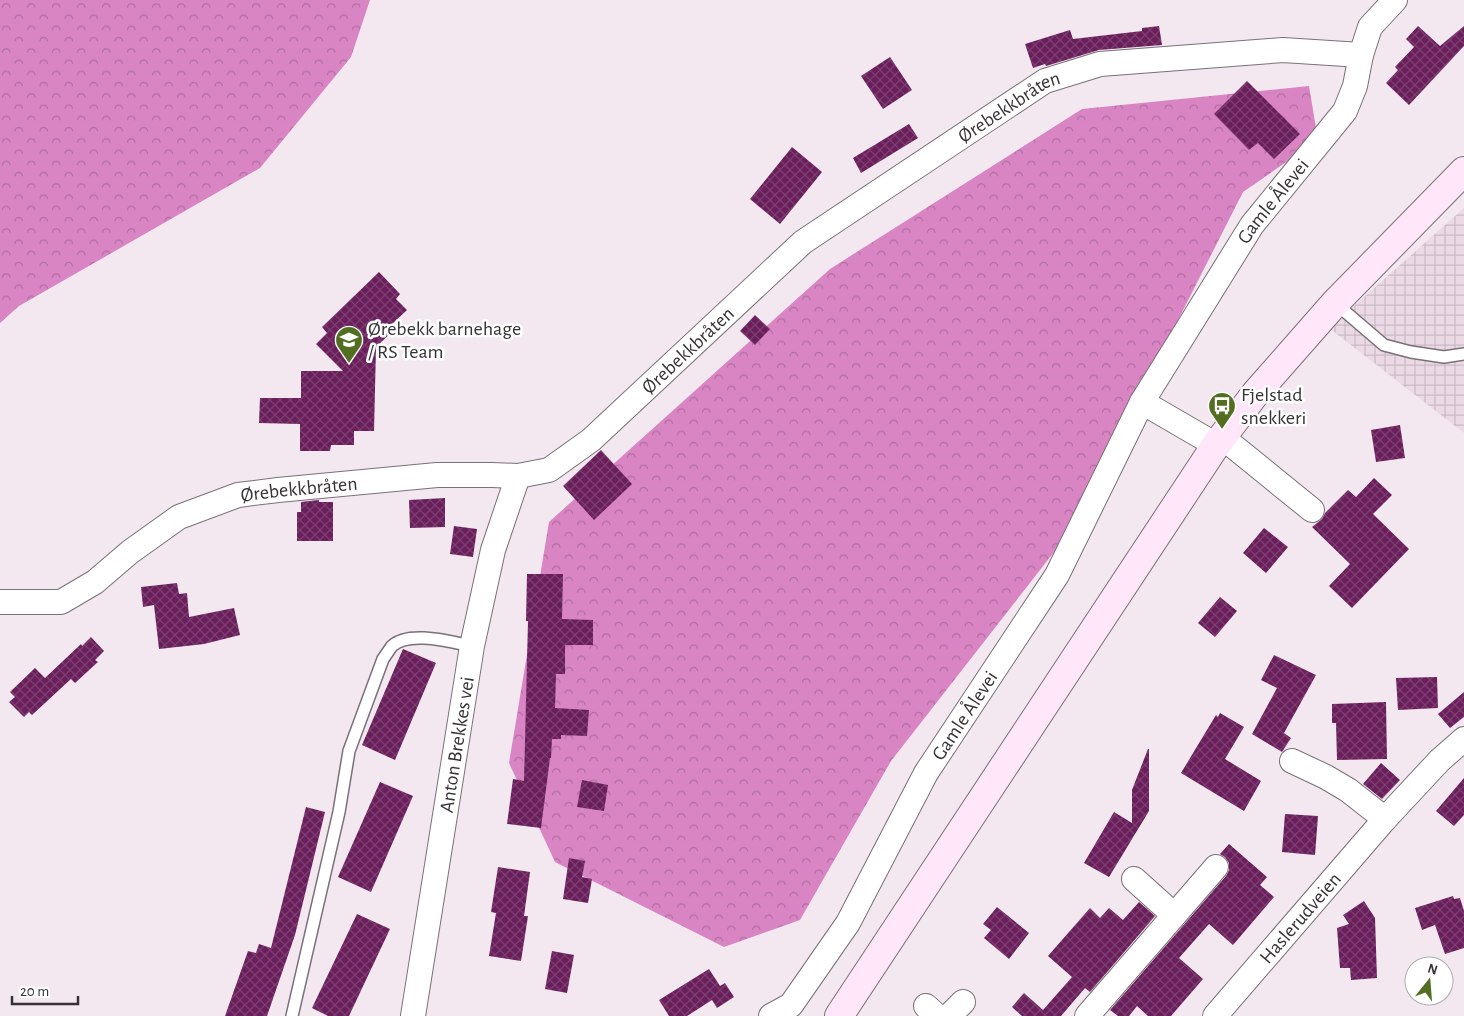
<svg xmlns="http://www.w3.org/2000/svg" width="1464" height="1016" font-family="'Alegreya Sans',sans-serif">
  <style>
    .industrial { fill: url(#industrial-grid) }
    .forest { fill: url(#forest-crowns) }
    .building { fill: url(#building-cross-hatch) }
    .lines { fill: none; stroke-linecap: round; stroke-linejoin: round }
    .lane-casing { stroke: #7a7077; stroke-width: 14 }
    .street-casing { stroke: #7a7077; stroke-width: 26 }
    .secondary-casing { stroke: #7a7077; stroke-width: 30 }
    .lane { stroke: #fff; stroke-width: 11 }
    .street { stroke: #fff; stroke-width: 24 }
    .secondary { stroke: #ffe6f8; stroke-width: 28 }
    .labels { text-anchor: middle; stroke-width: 5; stroke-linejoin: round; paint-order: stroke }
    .street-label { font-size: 20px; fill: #363235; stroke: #fff }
    .poi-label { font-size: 20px; fill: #363235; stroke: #fff; text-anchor: start }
  </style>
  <defs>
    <pattern id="industrial-grid" width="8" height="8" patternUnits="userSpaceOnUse" patternTransform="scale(1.25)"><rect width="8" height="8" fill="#ebd9e5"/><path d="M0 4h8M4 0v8" fill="none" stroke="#cabbc5"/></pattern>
    <pattern id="forest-crowns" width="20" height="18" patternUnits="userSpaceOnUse" patternTransform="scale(1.25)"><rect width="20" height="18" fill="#d985c4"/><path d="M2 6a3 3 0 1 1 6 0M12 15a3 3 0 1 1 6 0" fill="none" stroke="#b16da0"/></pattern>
    <pattern id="building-cross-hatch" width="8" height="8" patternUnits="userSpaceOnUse" patternTransform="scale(1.25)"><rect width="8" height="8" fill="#6a1e5b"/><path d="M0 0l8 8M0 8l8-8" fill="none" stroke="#7c3f70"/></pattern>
  </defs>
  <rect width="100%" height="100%" fill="#f3e8f0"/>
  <path class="industrial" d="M1464,208V433L1329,328Z"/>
  <g class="forest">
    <path d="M0,0H370L351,57L260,168L19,306L0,323Z"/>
    <path d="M1309,86L1318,140L1243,192L1072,529L891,761L800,920L724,947L555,862L509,763L549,522L830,269L1082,109Z"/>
  </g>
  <g class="building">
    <path d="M1159,26L1162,45L1099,50L1046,66L1045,64L1033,68L1025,44L1070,30L1073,39L1142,31V28Z"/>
    <path d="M1418,26L1440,46L1464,26V46L1409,105L1386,83L1398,70L1395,67L1414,47L1406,39Z"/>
    <path d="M890,57L912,90L883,109L861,76Z"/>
    <path d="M1247,81L1300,134L1274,159L1258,143L1249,150L1214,114Z"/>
    <path d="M909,124L918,138L861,173L853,158Z"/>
    <path d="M792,147L822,172L780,224L750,199Z"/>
    <path d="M379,272L400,294L396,299L407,310L391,325L395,329L376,347L374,431H354V445H331L330,451H300V424L259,423L260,398H301V371H343L316,344L327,333L322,327Z"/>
    <path d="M755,315L770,329L755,345L740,331Z"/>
    <path d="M1400,425L1405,458L1376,462L1371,430Z"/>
    <path d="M601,450L632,484L594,520L563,486Z"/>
    <path d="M1374,478L1392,495L1373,514L1409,549L1352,608L1329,586L1350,564L1312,527L1322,519L1325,513L1348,490L1356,497Z"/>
    <path d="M445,498V527L410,528L409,500Z"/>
    <path d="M319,500V502H333V541H297V512H301V502Z"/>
    <path d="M454,526L477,529L473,557L450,554Z"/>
    <path d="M1264,528L1288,547L1266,573L1243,553Z"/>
    <path d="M527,574H563L562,619L593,620V645H565V674H556L555,708L589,710L587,736L561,735V739H552L551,758H550L541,828L507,824L513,779L524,781L528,621H526Z"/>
    <path d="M177,583L179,594L187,593L189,617L234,608L240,635L204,644L159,649L154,605L143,607L141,587Z"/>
    <path d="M1220,597L1237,611L1215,637L1198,623Z"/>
    <path d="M91,637L104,651L95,660L98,662L75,683L71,679L32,715L29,712L24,717L9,702L15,697L10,692L35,668L45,678L81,644L82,646Z"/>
    <path d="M403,649L436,663L395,760L362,745Z"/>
    <path d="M1274,655L1316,675L1284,733L1291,738L1282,752L1252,734L1277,688L1261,680Z"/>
    <path d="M1437,677L1438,708L1398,710L1396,678Z"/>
    <path d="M1464,692V717L1450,728L1438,714Z"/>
    <path d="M1386,702L1387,759L1337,760L1336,723H1332V704Z"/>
    <path d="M1220,713L1244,727L1225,759L1261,781L1244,811L1181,773L1216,715L1218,717Z"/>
    <path d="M1148,749H1149V811L1109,877L1084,863L1114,812L1132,823V790Z"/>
    <path d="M1381,763L1400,780L1382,799L1363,784Z"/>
    <path d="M1464,778V815L1454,826L1436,811Z"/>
    <path d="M582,780L608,785L604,811L577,807Z"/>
    <path d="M380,782L413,796L371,892L338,877Z"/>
    <path d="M306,807L325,812L295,935L267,1016H225L248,951L256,953L259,944L271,948Z"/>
    <path d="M1285,814L1318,816L1315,855L1282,852Z"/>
    <path d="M1229,844L1267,877L1260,885L1274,897L1233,945L1209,924L1179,958L1203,979L1171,1016H1148L1137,1006L1129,1016H1118L1110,1010L1226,876L1229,870V863L1225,857L1220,854Z"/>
    <path d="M569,858L585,861L582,877L592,879L588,903L563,899Z"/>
    <path d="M498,867L530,872L524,916H528L521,961L489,956L496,913L491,912Z"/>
    <path d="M1453,896L1454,899L1460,898L1464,911V948L1445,954L1435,925L1422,930L1415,908Z"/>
    <path d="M1364,901L1375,918L1377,978L1351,980L1350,968H1340L1337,928L1349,924L1343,915Z"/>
    <path d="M1139,902L1155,916L1090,992L1085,988L1061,1016H1022L1012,1007L1024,993L1043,1010L1072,977L1048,956L1090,908L1100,918L1109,908L1123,920Z"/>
    <path d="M997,907L1029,933L1009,959L984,938L991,930L983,924Z"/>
    <path d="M357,914L390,929L349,1016H328L312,1008Z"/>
    <path d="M552,951L574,955L567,993L545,989Z"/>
    <path d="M709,969L720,986L725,983L734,997L717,1008L712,1000L687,1016H669L659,1000Z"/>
  </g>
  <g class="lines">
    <defs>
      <g id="lane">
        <path d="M1335,303L1384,345L1411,352L1444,357L1464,354"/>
        <path d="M292,1016L339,812L349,751L383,659C386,655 389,650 392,646C409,630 451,642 472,646"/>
      </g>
      <g id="street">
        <path id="s1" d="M1142,402L1252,225L1345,111L1355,86L1361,55L1370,27L1395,0"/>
        <path d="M1222,437L1312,510"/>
        <path id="s2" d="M0,602H61L95,582L130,552L179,517L238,495L278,490L437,475H492L518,476L549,470L591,440L803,242L1045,81L1100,64L1283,50L1361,55"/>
        <path d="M1292,761L1326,777L1348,790L1385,819"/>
        <path d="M1134,879L1174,915"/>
        <path d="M926,1006L937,1016"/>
        <path id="s3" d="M413,1016L472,646L493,550L518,476"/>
        <path id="s4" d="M771,1016L791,1005L848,923L926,773L1057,575L1142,402L1216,445"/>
        <path d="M949,1016L963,1002"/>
        <path d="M1087,1016L1216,867"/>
        <path id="s5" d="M1215,1016L1385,819L1440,760L1464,739"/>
      </g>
      <path id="secondary" d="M839,1016L1216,445L1255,394L1335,303L1464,171"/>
    </defs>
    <use href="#lane" class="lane-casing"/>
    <use href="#street" class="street-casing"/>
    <use href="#secondary" class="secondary-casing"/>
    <use href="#lane" class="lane"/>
    <use href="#street" class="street"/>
    <use href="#secondary" class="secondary"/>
  </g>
  <defs>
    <symbol id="school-pin" viewBox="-11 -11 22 30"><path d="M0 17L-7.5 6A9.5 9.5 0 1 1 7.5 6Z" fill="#536e21" stroke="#fff"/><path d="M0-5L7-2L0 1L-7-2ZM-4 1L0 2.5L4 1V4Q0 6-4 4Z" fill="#fff"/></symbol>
    <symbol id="bus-pin" viewBox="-11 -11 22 30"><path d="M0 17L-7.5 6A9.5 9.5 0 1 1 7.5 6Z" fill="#536e21" stroke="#fff"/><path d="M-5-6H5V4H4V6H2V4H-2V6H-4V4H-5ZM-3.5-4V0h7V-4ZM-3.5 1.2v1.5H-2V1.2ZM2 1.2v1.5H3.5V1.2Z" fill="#fff"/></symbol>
  </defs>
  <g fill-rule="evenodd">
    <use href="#school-pin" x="333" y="324" width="32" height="43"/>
    <use href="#bus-pin" x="1206" y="390" width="32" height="43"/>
  </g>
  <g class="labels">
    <g class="street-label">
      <text dy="7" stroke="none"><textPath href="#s2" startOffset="1171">Ørebekkbråten</textPath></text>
      <text dy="7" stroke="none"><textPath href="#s1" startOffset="240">Gamle Ålevei</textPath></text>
      <text dy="7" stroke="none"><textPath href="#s2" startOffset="766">Ørebekkbråten</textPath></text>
      <text dy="7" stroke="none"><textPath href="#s2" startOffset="331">Ørebekkbråten</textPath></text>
      <text dy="7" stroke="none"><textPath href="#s4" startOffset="361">Gamle Ålevei</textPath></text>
      <text dy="7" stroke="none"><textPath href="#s3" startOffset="275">Anton Brekkes vei</textPath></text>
      <text dy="7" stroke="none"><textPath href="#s5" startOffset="130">Haslerudveien</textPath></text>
    </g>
    <g class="poi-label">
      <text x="368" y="335">Ørebekk barnehage<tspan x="368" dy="23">/ RS Team</tspan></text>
      <text x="1241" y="401">Fjelstad<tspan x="1241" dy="23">snekkeri</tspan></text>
    </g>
  </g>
  <g transform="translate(1429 981) rotate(17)"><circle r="24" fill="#ffffff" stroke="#afadae"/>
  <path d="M0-4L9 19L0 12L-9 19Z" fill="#536e21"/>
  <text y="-8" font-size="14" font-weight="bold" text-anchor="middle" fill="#363235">N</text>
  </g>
  <path d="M12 996v8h66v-8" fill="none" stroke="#363235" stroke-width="2.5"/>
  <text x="20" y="996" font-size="15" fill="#363235" stroke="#ffffff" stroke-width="4" paint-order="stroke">20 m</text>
</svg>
